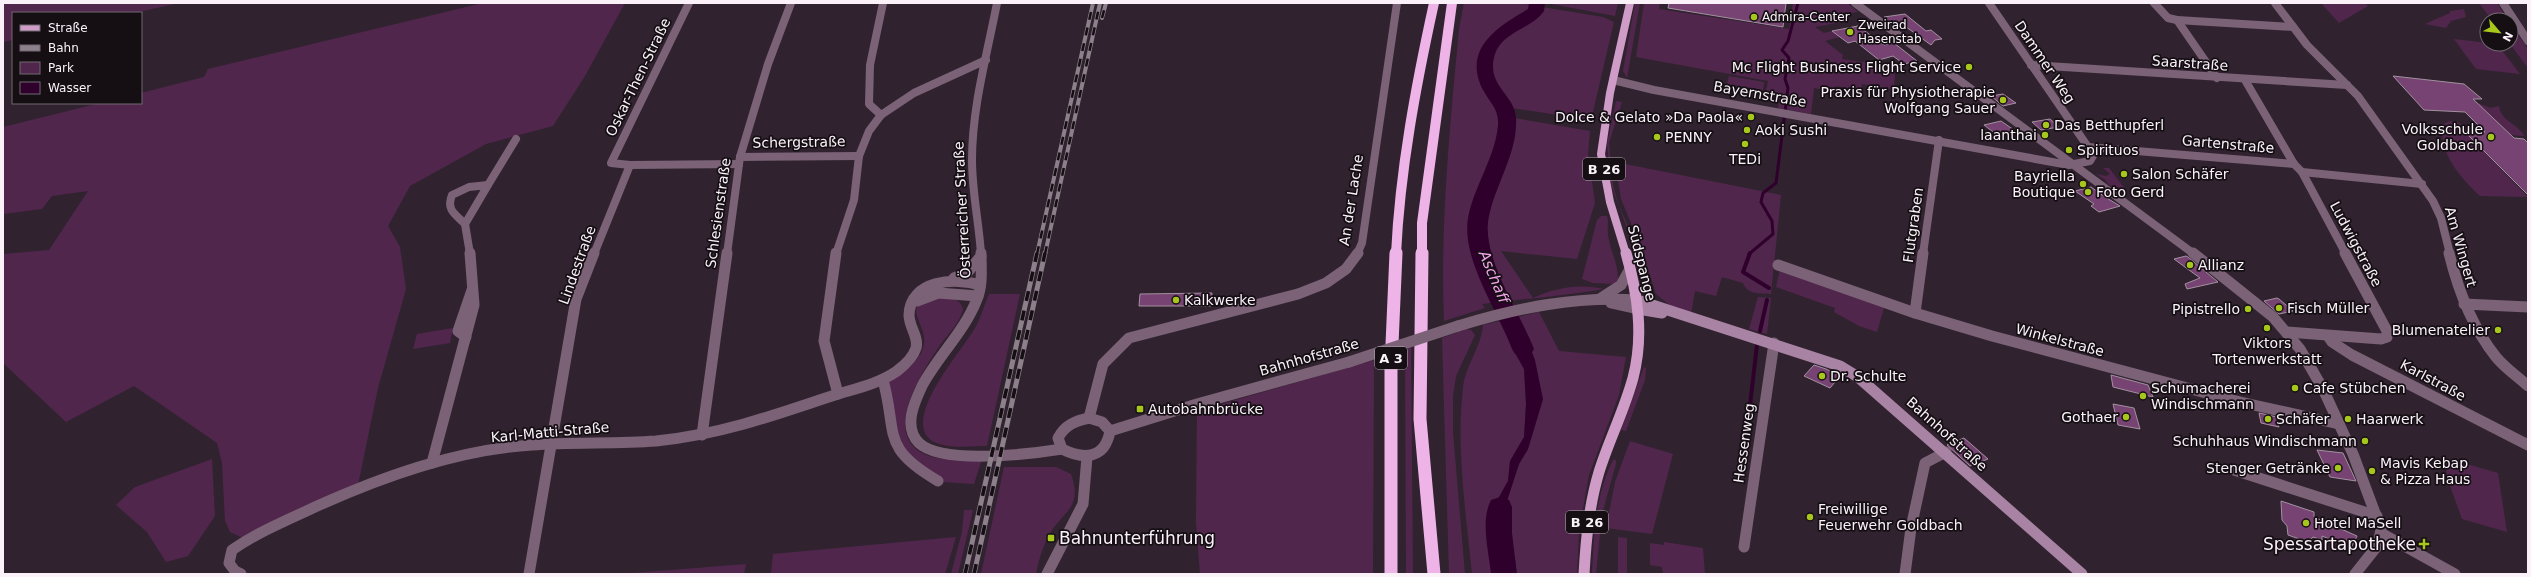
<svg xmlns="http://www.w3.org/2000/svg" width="2531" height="577" font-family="'DejaVu Sans',sans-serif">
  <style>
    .green { fill: #51264d; fill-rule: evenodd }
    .water { fill: #30002d }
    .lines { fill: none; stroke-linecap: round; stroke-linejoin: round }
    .stream-far1 { stroke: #30002d; stroke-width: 3 }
    .stream { stroke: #30002d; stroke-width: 4 }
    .river { fill: #30002d; fill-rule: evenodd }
    .building { fill: #774372; stroke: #a291a0 }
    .street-far1 { stroke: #7b6277; stroke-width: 8 }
    .street { stroke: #7b6277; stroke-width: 11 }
    .secondary { stroke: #a983a4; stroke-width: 11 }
    .primary-far1 { stroke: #ce9cc7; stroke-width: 8 }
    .primary { stroke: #ce9cc7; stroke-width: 11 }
    .highway-far1 { stroke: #eeb3e7; stroke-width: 10 }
    .highway { stroke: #eeb3e7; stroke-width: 13 }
    .rail-far1-casing { stroke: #8c808b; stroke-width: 4 }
    .rail-casing { stroke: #8c808b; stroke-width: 5 }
    .rail-far1 { stroke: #150f14; stroke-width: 2.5; stroke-dasharray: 8; stroke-linecap: butt }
    .rail { stroke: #150f14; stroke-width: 3.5; stroke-dasharray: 10; stroke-linecap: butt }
    .street-bridge { stroke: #7b6277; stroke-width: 11 }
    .poi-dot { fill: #a8c71d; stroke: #150f14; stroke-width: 1.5 }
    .labels { text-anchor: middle; stroke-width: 3.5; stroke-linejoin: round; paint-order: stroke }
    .far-poi-label { font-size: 12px; fill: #faf1f9; stroke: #150f14; text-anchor: start }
    .shield { fill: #150f14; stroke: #b5adb4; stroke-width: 1 }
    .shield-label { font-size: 13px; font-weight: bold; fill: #faf1f9 }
    .street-label { font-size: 14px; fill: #faf1f9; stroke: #150f14 }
    .poi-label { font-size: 14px; fill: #faf1f9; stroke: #150f14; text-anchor: start }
    .water-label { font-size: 15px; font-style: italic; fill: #f3a5ea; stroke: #150f14 }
    .near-poi-label { font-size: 17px; fill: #faf1f9; stroke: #150f14; text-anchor: start }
  </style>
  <rect width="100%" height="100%" fill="#30232f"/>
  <g class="green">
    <path d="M3,3H179L134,13H13V40L3,42Z"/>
    <path d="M483,3H625L585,76L553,126L486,144L410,186L388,226L400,247L406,289L378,388L358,485L243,538L230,532L225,521L222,463L217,443L134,386L66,422L3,363V254L49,250L88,191L52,196L42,209L3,214V127L100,103H141V93L204,77L208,69Z"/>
    <path d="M1464,3H1516L1532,5L1516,20L1496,33V46L1505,36L1541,11L1542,7L1603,17L1614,22L1591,120L1512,108L1514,118L1590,131L1588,154L1595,203L1577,259L1501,251L1533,298C1554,288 1580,283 1604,289C1563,296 1523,299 1482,304L1485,308L1444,321C1440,223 1450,127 1459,29Z"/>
    <path d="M1546,3H1618L1615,16Z"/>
    <path d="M1635,3H1640L1627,78L1623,71Z"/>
    <path d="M1644,3H1660L1659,9L1789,29L1793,3H1847L1858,12L1839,14L1847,21L1815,27L1824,33L1832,31L1840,37L1825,41L1843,55L1842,59L1870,63L1869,67L1895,72L1894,90L1862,84L1861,91L1836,86L1834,92L1814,88L1811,114L1778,108L1780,93L1766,91L1768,81L1636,57Z"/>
    <path d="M2321,3H2365L2368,6L2339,23Z"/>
    <path d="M2479,3H2497L2508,20H2492Z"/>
    <path d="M2464,9L2466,17L2451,21L2446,28L2425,24L2450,13V11Z"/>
    <path d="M2511,25L2528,49V68L2510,44Z"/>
    <path d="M2454,39L2497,44L2520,74L2476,69Z"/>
    <path d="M1729,76L1764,82L1763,90L1727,84Z"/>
    <path d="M1616,101L1622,102L1609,143L1613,185L1619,206L1639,250L1646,279L1611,185L1607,143Z"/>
    <path d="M2477,103L2491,108L2499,106C2501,122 2519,124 2524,136L2510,135Z"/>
    <path d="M2450,121C2458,122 2466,125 2471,131H2464L2528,197L2480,196C2460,177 2438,153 2443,124Z"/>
    <path d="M1615,162L1781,195L1771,294C1760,293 1748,295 1743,283L1722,277L1716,296L1695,291L1691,314L1672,307L1656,294L1640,245L1621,199Z"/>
    <path d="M2103,168H2109L2126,190H2116L2105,181H2107L2096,174L2106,176L2110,174Z"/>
    <path d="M1601,216H1607C1609,223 1607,228 1608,235C1610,250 1618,263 1618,279L1614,284L1593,283L1582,279L1597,220Z"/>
    <path d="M1780,269L1884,308L1877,332L1859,326L1834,312L1835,308L1776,287Z"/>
    <path d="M989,294H1020L987,446C970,446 936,451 926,435C910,408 963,349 975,328C981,318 984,305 989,294Z"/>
    <path d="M1758,297L1771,298L1767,334L1749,329Z"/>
    <path d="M932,298C943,298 961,295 963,310C959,324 947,335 938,348C921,374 882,433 924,454C941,462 964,459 982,459L974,484L943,482L913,459L899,442L888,382C903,373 927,358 924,337C923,328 917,320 916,310L918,305Z"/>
    <path d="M1539,312L1559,351L1626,357L1619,395L1589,475L1579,531L1577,574H1472C1466,514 1456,449 1463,388C1465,366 1481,348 1483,325ZM1515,353L1543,399L1528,449L1519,464L1505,507L1503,527L1494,543V506L1508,481L1510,461L1524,437L1526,404L1524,369Z"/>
    <path d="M453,328L450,343L413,349L417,334Z"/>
    <path d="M1466,329L1471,330L1475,335L1456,376L1453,396V432L1465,574H1449L1442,338Z"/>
    <path d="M1411,347L1413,574H1406L1405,350Z"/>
    <path d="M1374,360L1373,574H1200L1196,522L1197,411Z"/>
    <path d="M1644,367L1646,368L1645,380L1626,431L1621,430Z"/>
    <path d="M1630,441L1673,454L1652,534L1606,528L1615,482Z"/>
    <path d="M2443,457L2498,473L2507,532L2462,519L2449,483Z"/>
    <path d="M212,459L215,516L188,556L166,562L147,532L116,505L135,487Z"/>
    <path d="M1613,460H1616V464L1602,514L1596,574H1592C1594,535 1595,496 1613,460Z"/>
    <path d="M1004,467H1056L1071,474C1084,511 1060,511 1047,539C1042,549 1038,563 1036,574H981Z"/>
    <path d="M964,510H973L958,574H951L962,532Z"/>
    <path d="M956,537L945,574H771L773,554Z"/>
    <path d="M1618,537L1627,538V574H1618Z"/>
    <path d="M1664,542L1703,548L1705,574L1663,573L1662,567L1650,565V543L1664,545Z"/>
    <path d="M746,564L744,574H620Z"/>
  </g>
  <g class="water">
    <path d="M1532,3H1543L1541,11L1505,36L1496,46L1488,44L1496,33L1516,20V17L1532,8Z"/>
    <path d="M1520,321L1535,360L1543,399L1528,449L1519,464L1505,507L1503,527L1493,544L1494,506L1508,481L1510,461L1524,437L1526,404L1524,369L1515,353L1506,327Z"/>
  </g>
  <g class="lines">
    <path class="stream-far1" d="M1749,254L1773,234L1772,221L1761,202L1763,193L1776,183L1788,88L1785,79L1789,58L1782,50L1788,41L1798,3"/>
    <g class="stream">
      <path d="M1750,253L1743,272L1769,288"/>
      <path d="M1760,331L1767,300"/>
      <path d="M1742,474L1757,345"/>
    </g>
    <g class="river">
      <path d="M1529,3H1545L1544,11C1532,29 1503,31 1495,54C1485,86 1515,94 1516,118C1518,152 1496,183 1489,216C1480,256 1520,312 1534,349L1531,354L1523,357L1515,354L1512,349C1498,311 1461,259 1468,218C1474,186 1495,158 1498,125C1499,109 1490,103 1483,90C1462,49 1497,27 1528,9Z"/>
      <path d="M1500,497L1509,500L1512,507V533L1517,574H1491C1489,552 1480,521 1491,500Z"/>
    </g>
  </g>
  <g class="building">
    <path d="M1669,3H1786L1783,27L1668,8Z"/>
    <path d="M1905,14L1926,31L1931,30L1942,39L1935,40L1931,45L1902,24L1894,25L1884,17Z"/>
    <path d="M1858,26L1884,45L1894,43L1917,61L1904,64L1893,56L1879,60L1855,41L1848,43L1832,31Z"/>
    <path d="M2393,76L2464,84L2482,99H2473L2514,138L2524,139L2528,143V195L2464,131L2485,132L2465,112L2424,110Z"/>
    <path d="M2003,94L2016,103L2003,106L1991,96Z"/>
    <path d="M2050,119L2059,127L2041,130L2032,122Z"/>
    <path d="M2001,121L2014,130L1997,135L1984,125Z"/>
    <path d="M2091,187L2105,197L2120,206L2099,212L2091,206L2094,204L2075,191Z"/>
    <path d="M2186,256L2188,257L2218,282L2187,289L2185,284L2200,278L2174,259Z"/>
    <path d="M1212,293L1211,306H1139L1140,294Z"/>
    <path d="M2277,298L2279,299L2293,311L2279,314L2264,301Z"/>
    <path d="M1814,365L1826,369L1840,376L1830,388L1804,376Z"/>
    <path d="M2111,375L2148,385L2153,397L2113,387Z"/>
    <path d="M2113,404L2134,408L2140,429L2118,425Z"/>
    <path d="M2259,413L2277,417L2279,427L2261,423Z"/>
    <path d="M1964,438L1988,459L1970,466L1947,445Z"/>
    <path d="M2317,450L2343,453L2356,481L2330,477Z"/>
    <path d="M2281,501L2314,512V517L2357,536L2351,548L2322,536V540L2313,537L2308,542L2288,535L2287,526L2282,520Z"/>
  </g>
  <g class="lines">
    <g class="street-far1">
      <path d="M1855,3L2194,254"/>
      <path d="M2154,3L2168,18L2177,20L2217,78"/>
      <path d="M2275,3L2307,45L2358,96L2433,201L2441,218L2450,254"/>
      <path d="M2503,3L2528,41"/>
      <path d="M2177,20L2293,27"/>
      <path d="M2031,65L2347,85"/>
      <path d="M1613,80L1654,90L2069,165L2090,161L2093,156L2088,147L1989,3"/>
      <path d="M2245,80L2294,164L2302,172L2346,254"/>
      <path d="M881,115L869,104L870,65L883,3"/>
      <path d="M2088,147L2294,164"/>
      <path d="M740,157L859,156"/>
      <path d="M630,165L739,164"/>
      <path d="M2302,172L2422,184"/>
      <path d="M488,185L516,139"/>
      <path d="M488,185L465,224C455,214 446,210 452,195L469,187Z"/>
      <path d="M465,224L470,254"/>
      <path d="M594,254L630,165L611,163L689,3"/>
      <path d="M727,254L740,157L768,64L791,3"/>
      <path d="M836,254L854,200L859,156L869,131L881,115L914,93L986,60"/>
      <path d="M981,254C979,223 972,192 972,160C972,107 987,55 997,3"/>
      <path d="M1357,254L1362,243L1397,3"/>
      <path d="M1923,254L1939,140"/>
    </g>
    <g class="street">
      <path d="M836,253L824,341L838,394"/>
      <path d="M981,253C981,268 983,285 977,299C965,331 938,356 922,386C914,403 903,427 919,443C942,465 1031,454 1062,449"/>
      <path d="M2193,253L2273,317L2300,349L2323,389L2353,454L2381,529L2378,545L2355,574"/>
      <path d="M2449,253C2458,290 2472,327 2496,357C2505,368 2518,377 2528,386"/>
      <path d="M1778,265L1915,313L1992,336L2240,402L2339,424"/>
      <path d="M954,278L967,273L981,256"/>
      <path d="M1601,298L1621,285L1630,269"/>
      <path d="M917,301L938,293L978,296"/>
      <path d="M1611,303L1638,309"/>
      <path d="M2464,304L2528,307"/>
      <path d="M1915,313L1923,253"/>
      <path d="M1458,326C1517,308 1575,296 1637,300"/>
      <path d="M2287,332L2381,339L2387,337V331L2345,253"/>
      <path d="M2328,336L2332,342L2352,355L2528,445"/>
      <path d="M466,337L458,331L472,290"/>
      <path d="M883,380C898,435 880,447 938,481"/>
      <path d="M1089,418L1103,364L1129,338L1298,294L1326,283L1346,269L1358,253"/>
      <path d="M1089,418L1102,422L1110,431C1105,459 1084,460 1062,449L1058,438C1065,425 1075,421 1089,418Z"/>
      <path d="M1110,431L1197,404L1349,362"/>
      <path d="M702,435L727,253"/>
      <path d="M432,463L474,305L470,253"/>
      <path d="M2234,470L2377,516"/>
      <path d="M2381,533L2455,574"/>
      <path d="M1744,547L1774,343"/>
      <path d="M241,574L235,571L229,563L232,550C258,532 287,520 315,507C384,476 457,450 532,445C573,442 615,444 656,441C686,438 715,432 744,424C776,415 807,404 838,394C858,388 880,383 897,371C905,365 913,358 916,348C919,337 909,327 909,315C910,280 955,277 980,285"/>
      <path d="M529,574L576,299L594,253"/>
      <path d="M1047,574L1083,504L1087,457"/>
      <path d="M1905,574L1911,528L1925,463L1946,452"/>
    </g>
    <g class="secondary">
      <path d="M1637,300L1840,366L1858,377L2082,574"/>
      <path d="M1638,309L1662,313"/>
    </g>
    <path class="primary-far1" d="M1626,254L1610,202L1601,154L1610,93L1630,3"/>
    <path class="primary" d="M1584,574C1586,540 1589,505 1599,472C1609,440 1624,411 1633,378C1644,336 1638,295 1626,253"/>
    <g class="highway-far1">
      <path d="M1396,254C1400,170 1416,85 1434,3"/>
      <path d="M1422,254V223L1452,3"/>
    </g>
    <g class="highway">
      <path d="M1422,253L1420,419L1434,574"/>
      <path d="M1391,574V367L1396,253"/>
    </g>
    <defs>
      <g id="rail-far1">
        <path d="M1102,18L1106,3"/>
        <path d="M1037,254L1093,3"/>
        <path d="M1045,254L1100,3"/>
      </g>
      <g id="rail">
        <path d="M965,574L1037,253"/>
        <path d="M974,574L1045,253"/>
      </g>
    </defs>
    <use href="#rail-far1" class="rail-far1-casing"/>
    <use href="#rail" class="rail-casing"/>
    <use href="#rail-far1" class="rail-far1"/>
    <use href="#rail" class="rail"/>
    <path class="street-bridge" d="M1349,362L1458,326"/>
  </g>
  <g class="poi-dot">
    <circle cx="1754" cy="17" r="4"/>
    <circle cx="1850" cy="32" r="4"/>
    <circle cx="1969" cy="67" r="4"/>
    <circle cx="2003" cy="100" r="4"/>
    <circle cx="1751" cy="117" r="4"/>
    <circle cx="2046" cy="125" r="4"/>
    <circle cx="1747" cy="130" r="4"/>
    <circle cx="2045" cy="135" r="4"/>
    <circle cx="1657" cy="137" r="4"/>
    <circle cx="2491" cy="137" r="4"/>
    <circle cx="1745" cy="144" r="4"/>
    <circle cx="2069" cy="150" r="4"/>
    <circle cx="2124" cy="174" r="4"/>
    <circle cx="2083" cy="184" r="4"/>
    <circle cx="2088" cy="192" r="4"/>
    <circle cx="2190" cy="265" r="4"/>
    <circle cx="1176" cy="300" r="4"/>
    <circle cx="2279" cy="308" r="4"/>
    <circle cx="2248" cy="309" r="4"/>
    <circle cx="2267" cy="328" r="4"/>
    <circle cx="2498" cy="330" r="4"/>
    <circle cx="1822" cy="376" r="4"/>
    <circle cx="2295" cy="388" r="4"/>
    <circle cx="2143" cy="396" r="4"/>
    <rect x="1136" y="405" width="8" height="8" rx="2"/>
    <circle cx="2126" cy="417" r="4"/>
    <circle cx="2268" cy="419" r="4"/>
    <circle cx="2348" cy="419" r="4"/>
    <circle cx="2365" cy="441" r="4"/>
    <circle cx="2338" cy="468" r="4"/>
    <circle cx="2372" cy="471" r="4"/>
    <circle cx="1810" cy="517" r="4"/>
    <circle cx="2306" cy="523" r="4"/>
    <rect x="1047" y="534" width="8" height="8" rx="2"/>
    <path d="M2422 538h4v4h4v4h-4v4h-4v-4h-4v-4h4z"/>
  </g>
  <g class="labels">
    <g class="far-poi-label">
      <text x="1762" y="21">Admira-Center</text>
      <text x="1858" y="29">Zweirad<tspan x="1858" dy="14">Hasenstab</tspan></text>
    </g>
    <g class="shield">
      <rect x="1583" y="158" width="42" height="22" rx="3"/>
      <rect x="1375" y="347" width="32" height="22" rx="3"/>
      <rect x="1566" y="511" width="42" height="22" rx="3"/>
    </g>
    <g class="shield-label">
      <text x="1604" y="174">B 26</text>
      <text x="1391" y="363">A 3</text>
      <text x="1587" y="527">B 26</text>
    </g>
    <g class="street-label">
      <text transform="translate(2045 62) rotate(56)" y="5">Dammer Weg</text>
      <text transform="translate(2190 63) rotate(4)" y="5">Saarstraße</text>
      <text transform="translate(638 77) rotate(-64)" y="5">Oskar-Then-Straße</text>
      <text transform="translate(1760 94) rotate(10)" y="5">Bayernstraße</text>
      <text transform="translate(799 142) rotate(-1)" y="5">Schergstraße</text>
      <text transform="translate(2228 144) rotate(5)" y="5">Gartenstraße</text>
      <text transform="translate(1351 200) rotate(-81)" y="5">An der Lache</text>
      <text transform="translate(962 210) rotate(-93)" y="5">Österreicher Straße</text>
      <text transform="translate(718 213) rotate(-82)" y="5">Schlesienstraße</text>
      <text transform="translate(1913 225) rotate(-82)" y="5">Flutgraben</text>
      <text transform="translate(2356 244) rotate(62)" y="5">Ludwigstraße</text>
      <text transform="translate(2461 247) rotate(74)" y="5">Am Wingert</text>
      <text transform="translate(1642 263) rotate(76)" y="5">Südspange</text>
      <text transform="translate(577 265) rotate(-70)" y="5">Lindestraße</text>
      <text transform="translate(2060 340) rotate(15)" y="5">Winkelstraße</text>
      <text transform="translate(1309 357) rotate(-16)" y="5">Bahnhofstraße</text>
      <text transform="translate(2433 380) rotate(28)" y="5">Karlstraße</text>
      <text transform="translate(550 432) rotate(-5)" y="5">Karl-Matti-Straße</text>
      <text transform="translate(1947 434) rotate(42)" y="5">Bahnhofstraße</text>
      <text transform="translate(1744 443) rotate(-82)" y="5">Hessenweg</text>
    </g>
    <g class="poi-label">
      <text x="1961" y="72" text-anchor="end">Mc Flight Business Flight Service</text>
      <text x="1995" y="97" text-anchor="end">Praxis für Physiotherapie<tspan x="1995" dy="16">Wolfgang Sauer</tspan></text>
      <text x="1743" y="122" text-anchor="end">Dolce &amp; Gelato »Da Paola«</text>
      <text x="2054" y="130">Das Betthupferl</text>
      <text x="2483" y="134" text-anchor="end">Volksschule<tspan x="2483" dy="16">Goldbach</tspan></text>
      <text x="1755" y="135">Aoki Sushi</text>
      <text x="2037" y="140" text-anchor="end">laanthai</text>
      <text x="1665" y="142">PENNY</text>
      <text x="2077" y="155">Spirituos</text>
      <text x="1745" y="164" text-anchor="middle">TEDi</text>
      <text x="2132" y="179">Salon Schäfer</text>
      <text x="2075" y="181" text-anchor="end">Bayriella<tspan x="2075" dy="16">Boutique</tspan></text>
      <text x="2096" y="197">Foto Gerd</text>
      <text x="2198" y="270">Allianz</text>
      <text x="1184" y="305">Kalkwerke</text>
      <text x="2287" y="313">Fisch Müller</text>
      <text x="2240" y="314" text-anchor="end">Pipistrello</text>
      <text x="2490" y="335" text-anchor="end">Blumenatelier</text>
      <text x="2267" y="348" text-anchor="middle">Viktors<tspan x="2267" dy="16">Tortenwerkstatt</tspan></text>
      <text x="1830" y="381">Dr. Schulte</text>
      <text x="2151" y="393">Schumacherei<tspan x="2151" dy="16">Windischmann</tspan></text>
      <text x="2303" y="393">Cafe Stübchen</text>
      <text x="1148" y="414">Autobahnbrücke</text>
      <text x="2118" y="422" text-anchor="end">Gothaer</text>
      <text x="2276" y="424">Schäfer</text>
      <text x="2356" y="424">Haarwerk</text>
      <text x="2357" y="446" text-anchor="end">Schuhhaus Windischmann</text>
      <text x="2380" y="468">Mavis Kebap<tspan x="2380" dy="16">&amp; Pizza Haus</tspan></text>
      <text x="2330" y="473" text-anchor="end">Stenger Getränke</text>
      <text x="1818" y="514">Freiwillige<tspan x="1818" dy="16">Feuerwehr Goldbach</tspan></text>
      <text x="2314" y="528">Hotel MaSell</text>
    </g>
    <g class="water-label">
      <text transform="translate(1494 277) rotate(67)" y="5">Aschaff</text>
    </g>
    <g class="near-poi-label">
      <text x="1059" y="544">Bahnunterführung</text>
      <text x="2416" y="550" text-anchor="end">Spessartapotheke</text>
    </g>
  </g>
  <rect width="2531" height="577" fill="none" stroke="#faf1f9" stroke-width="8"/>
  <rect x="12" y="12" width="130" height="92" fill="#150f14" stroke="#716970"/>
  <rect x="20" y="25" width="20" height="6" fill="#ce9cc7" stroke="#716970"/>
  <text x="48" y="32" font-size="12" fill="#faf1f9">Straße</text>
  <rect x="20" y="45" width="20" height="6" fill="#8c808b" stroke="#716970"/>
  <text x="48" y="52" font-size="12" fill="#faf1f9">Bahn</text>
  <rect x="20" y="62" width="20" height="12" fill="#51264d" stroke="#716970"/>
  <text x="48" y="72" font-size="12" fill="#faf1f9">Park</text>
  <rect x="20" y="82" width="20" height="12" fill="#30002d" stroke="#716970"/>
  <text x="48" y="92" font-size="12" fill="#faf1f9">Wasser</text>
  <g transform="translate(2499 32) rotate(118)"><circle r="19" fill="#150f14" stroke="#716970"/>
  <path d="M0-3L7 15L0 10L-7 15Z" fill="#a8c71d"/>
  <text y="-6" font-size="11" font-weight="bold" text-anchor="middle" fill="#faf1f9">N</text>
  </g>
</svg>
